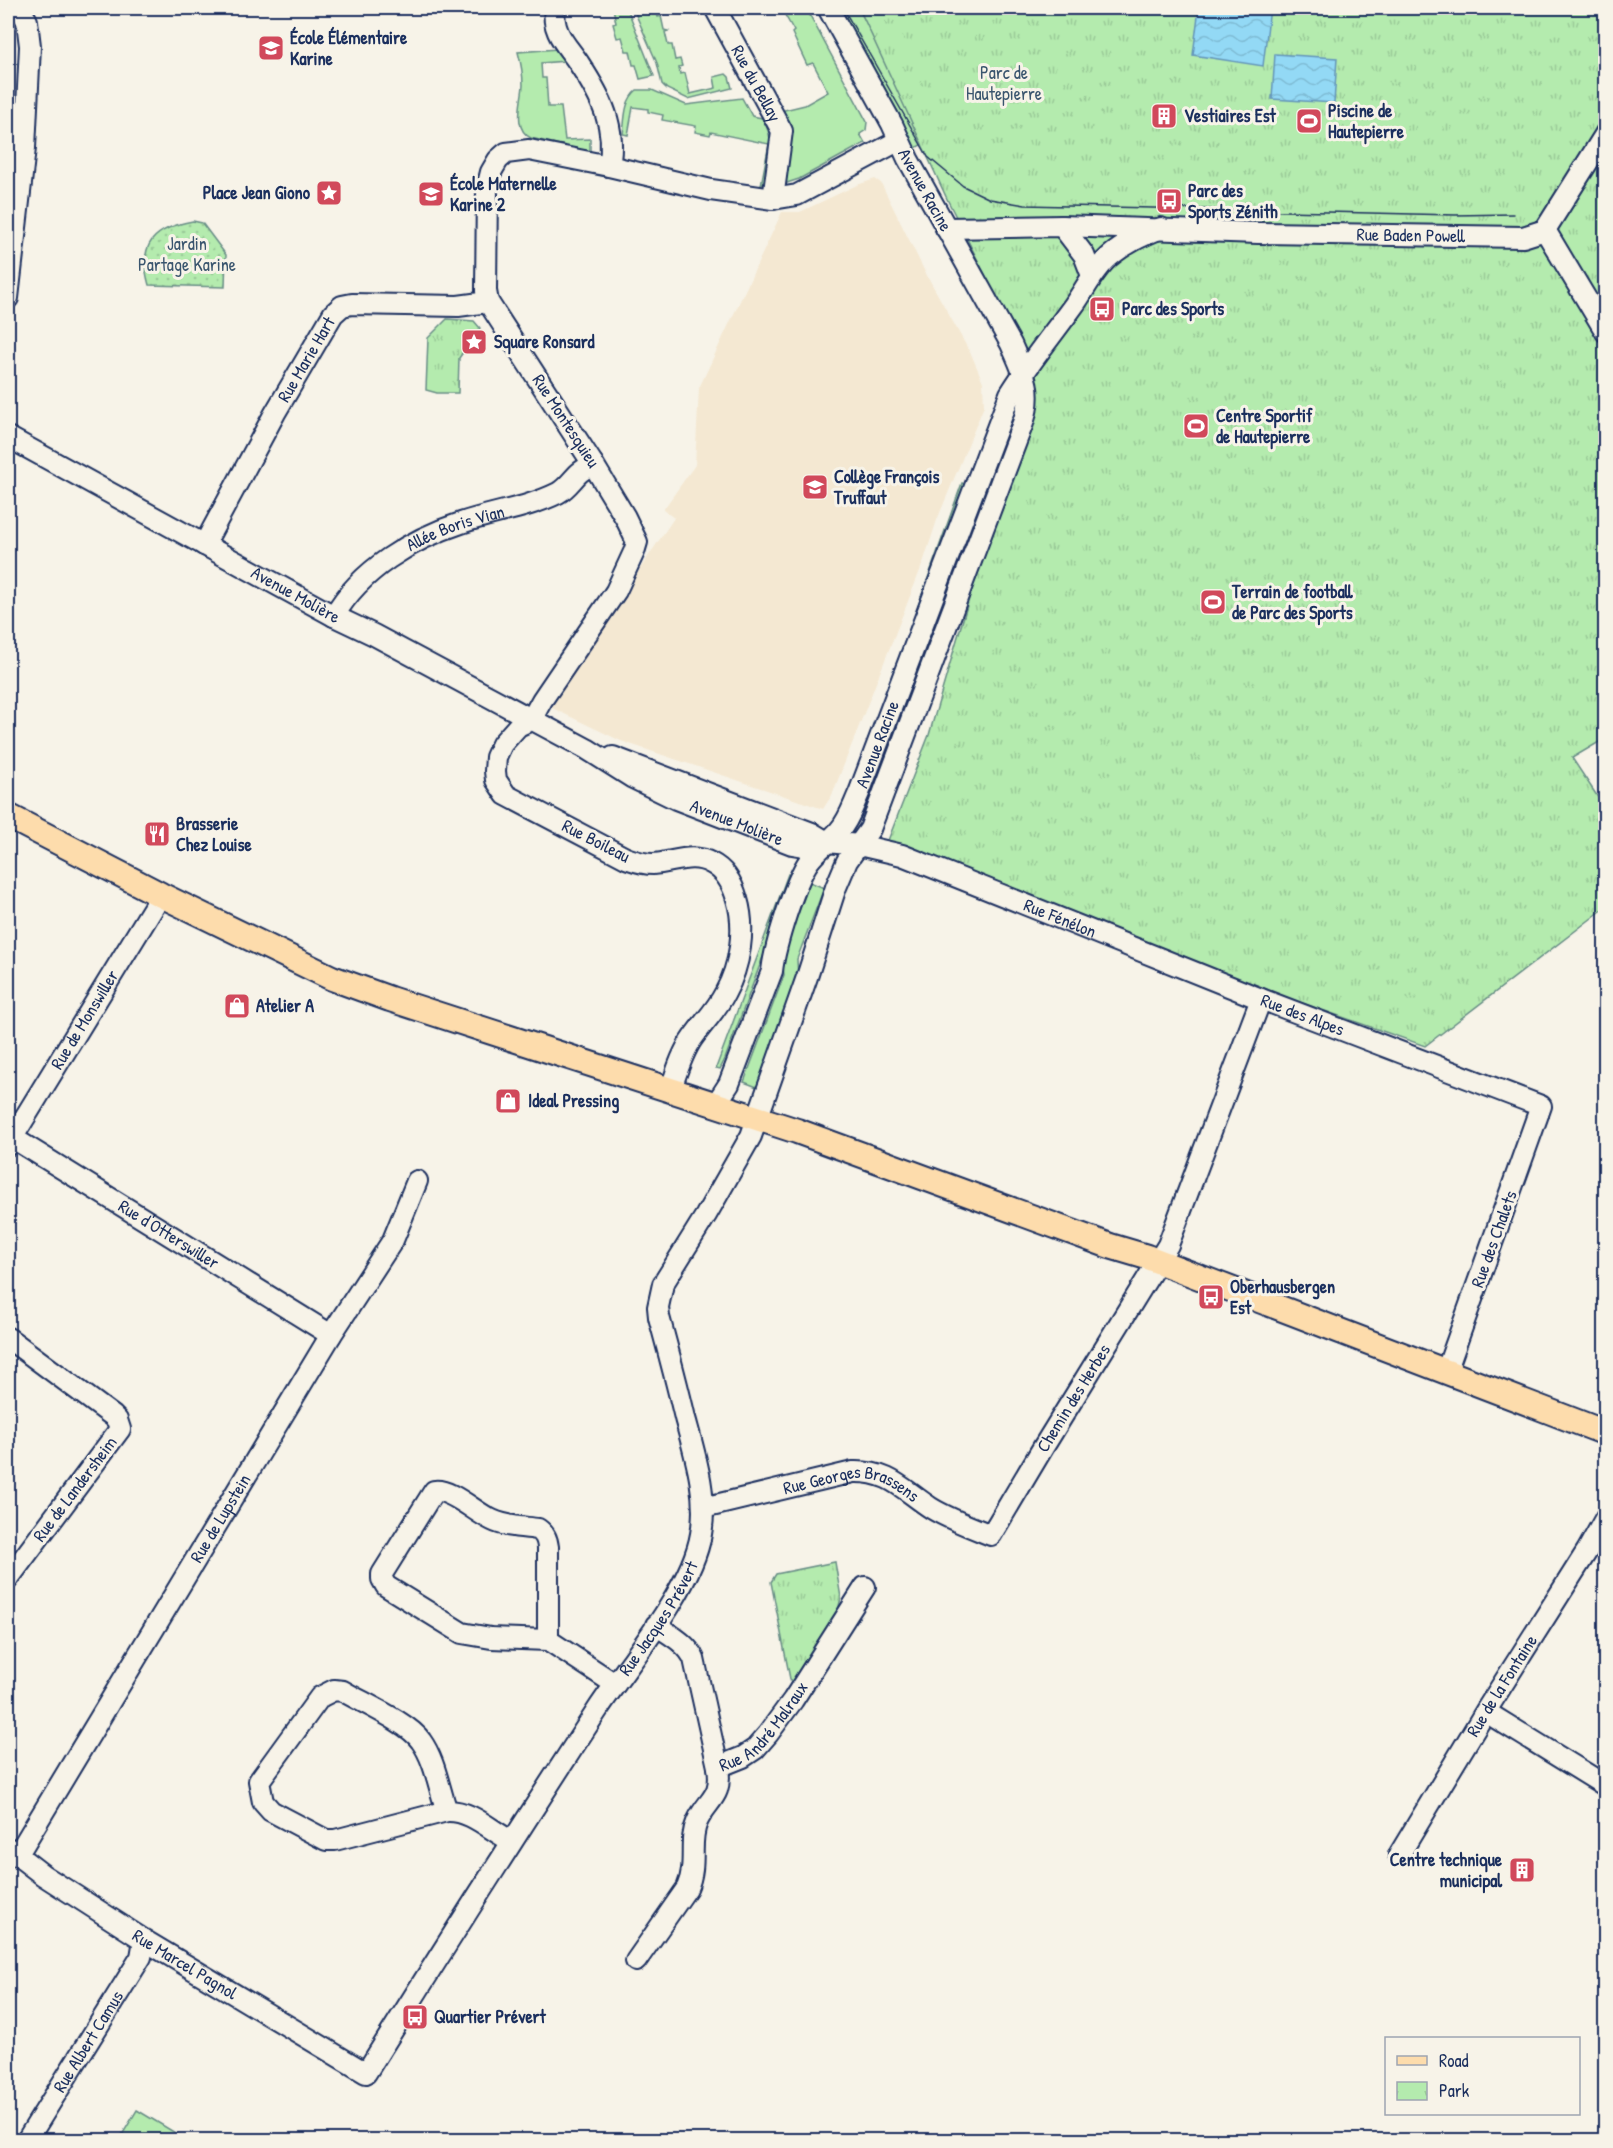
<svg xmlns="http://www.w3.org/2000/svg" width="1613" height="2148" font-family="'Patrick Hand',sans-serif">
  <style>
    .built { fill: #f4e8d2 }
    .grass { fill: #b4ebae; stroke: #688d86; stroke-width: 1.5 }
    .park { fill: url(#park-tufts); stroke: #688d86; stroke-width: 1.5 }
    .garden { fill: url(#garden-dots); stroke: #688d86; stroke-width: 1.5 }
    .water { fill: url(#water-waves); stroke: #6395b9; stroke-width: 1.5 }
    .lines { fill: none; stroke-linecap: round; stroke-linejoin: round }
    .minor-casing { stroke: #1b2f5e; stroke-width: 24 }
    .major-casing { stroke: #1b2f5e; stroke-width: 28 }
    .minor { stroke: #f7f3e8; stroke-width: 20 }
    .major { stroke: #fddcac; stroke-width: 24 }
    .tram { stroke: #1b2f5e; stroke-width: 1.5 }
    .labels { text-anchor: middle; stroke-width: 6; stroke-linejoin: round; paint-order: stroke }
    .poi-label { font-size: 18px; font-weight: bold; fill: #1b2f5e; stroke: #f7f3e8; text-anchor: start }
    .park-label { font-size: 18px; fill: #3a556e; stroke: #f7f3e8 }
    .street-label { font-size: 18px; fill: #1b2f5e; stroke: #f7f3e8 }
  </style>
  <defs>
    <pattern id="park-tufts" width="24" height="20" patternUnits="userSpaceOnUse" patternTransform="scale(1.5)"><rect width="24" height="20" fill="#b4ebae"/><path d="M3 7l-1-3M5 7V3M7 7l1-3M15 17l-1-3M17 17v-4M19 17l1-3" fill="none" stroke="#9aca98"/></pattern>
    <pattern id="garden-dots" width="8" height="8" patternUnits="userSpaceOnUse" patternTransform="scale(1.5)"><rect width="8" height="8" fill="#b4ebae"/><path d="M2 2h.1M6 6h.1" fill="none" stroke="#9aca98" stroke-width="1.8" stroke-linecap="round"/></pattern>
    <pattern id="water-waves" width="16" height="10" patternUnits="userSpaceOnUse" patternTransform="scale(1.5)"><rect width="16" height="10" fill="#93d9f5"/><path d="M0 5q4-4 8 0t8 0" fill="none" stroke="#7ebbd4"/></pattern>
  </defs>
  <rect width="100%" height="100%" fill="#f7f3e8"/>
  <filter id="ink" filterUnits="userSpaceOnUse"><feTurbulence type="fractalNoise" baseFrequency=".0167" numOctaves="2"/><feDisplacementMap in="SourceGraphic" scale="12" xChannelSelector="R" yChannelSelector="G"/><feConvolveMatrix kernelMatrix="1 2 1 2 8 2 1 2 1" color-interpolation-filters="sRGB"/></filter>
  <g filter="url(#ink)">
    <path class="built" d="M875,179L881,183L924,270L972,356L983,382L984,406L937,520L923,563L832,795L823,809L621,741L548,706L674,518L663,510L695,465L699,388L782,212H800L857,185Z"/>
    <g class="grass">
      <path d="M613,8H627L654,76L640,79L636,65H633L630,51H626L622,37L617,38L613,24L616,23Z"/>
      <path d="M633,8H656L658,17L661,16L664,30L668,31L665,32L668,45H672L675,60L680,59L682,66L679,67L680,74L685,73L690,94L716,88L714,77L726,74L729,77L732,88L688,99L667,89L662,84L657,63Z"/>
      <path d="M781,8H806L867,122L866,130L860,134L865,143L799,179L781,185L780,111L805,105L828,92L813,63L807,65L792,33L794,31Z"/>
      <path d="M839,8H858L931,139L914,149L902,123Z"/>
      <path d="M558,49L566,61L541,63L542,78H546L548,107H561L565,140L590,139V152L531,138C512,129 522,102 523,85C523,74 521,63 518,52Z"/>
      <path d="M637,90H652L686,105L742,98L752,116L762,118C775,138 772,160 764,182L761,185L769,144L711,132L710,135L695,132L696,126L662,120L663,115L648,112V109L633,107L628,135L623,134C625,119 624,100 637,90Z"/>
      <path d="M1001,432L1008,434L938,620L931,617Z"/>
      <path d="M962,483L970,486L924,608L918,606Z"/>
      <path d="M924,638L930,640L865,813L859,811Z"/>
      <path d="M788,874L793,876L725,1059L720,1069L716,1068Z"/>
      <path d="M810,882L824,888L797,959L798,979L757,1087L744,1082L784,975L782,957Z"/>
      <path d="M137,2110L187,2140H119Z"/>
    </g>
    <g class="park">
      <path d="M859,8H1605L1606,738L1572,758L1605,808V908L1425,1046L1265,990L887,843L929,735L1035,374L948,201Z"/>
      <path d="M447,319L474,321L480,328L459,358L458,393H437L426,390L428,338Z"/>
      <path d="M835,1562L841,1598L837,1614L791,1684L771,1582L776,1574Z"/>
    </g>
    <path class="garden" d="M193,221L202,223L226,255L225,287L149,285C137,244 154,228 193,221Z"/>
    <g class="water">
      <path d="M1199,8H1270L1263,66L1193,55Z"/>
      <path d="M1275,54L1337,58L1334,103L1272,99Z"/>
    </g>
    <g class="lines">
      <defs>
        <g id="minor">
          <path d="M555,8C551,33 568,46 580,65C601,97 617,127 609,166"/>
          <path id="s1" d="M715,8L782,131L773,199"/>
          <path d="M1062,226L1084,255L1092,276"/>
          <path id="s2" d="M946,228L1062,226L1258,233L1523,237L1545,230L1606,133"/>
          <path d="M1545,230L1606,332"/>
          <path d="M8,298L25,148L30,46L27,21L20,8"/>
          <path id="s3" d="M8,437L334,616L374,635L587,749L633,778L676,799L792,844L810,847L827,842L859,845L902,855L1261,999L1541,1106L1446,1372"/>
          <path id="s4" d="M204,545L275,413L333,314L342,306L352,304L458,306L488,302"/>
          <path id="s5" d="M334,616C360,570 412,539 461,523C493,512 528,508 558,493C567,488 571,481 578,474C582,470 588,467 593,464"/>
          <path d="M613,757L812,833L827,842"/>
          <path d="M671,1089C676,1073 681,1057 690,1042C701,1025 716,1011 725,993C740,966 746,929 737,899C733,885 725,870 711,863C692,852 673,863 653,864C643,864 635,861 626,858L506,795L496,780L495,771L496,757L502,744L518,726L531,720L542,700L616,591L634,552L637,542L625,517L593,464L488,302L486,291L487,188L491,172L498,160L506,153L529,150L609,166L711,190L773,199L797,195L898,141"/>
          <path id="s6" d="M716,1104L729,1084L772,971C775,945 795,881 809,861C818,849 830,841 839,831C849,820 853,806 859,793L1010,394C1029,363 1053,334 1074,305C1086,288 1094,270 1109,257C1125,243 1142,236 1161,228"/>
          <path id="s7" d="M8,1135L331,1335"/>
          <path id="s8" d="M8,1145L161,895"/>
          <path d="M8,1338L113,1416L117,1420L120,1429L8,1579"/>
          <path id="s9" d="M703,1508L853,1472C890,1471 902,1489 931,1508C949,1519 971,1527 991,1535L1044,1446L1168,1245L1261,999"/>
          <path d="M656,1625C670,1635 687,1643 694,1659L718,1767"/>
          <path d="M548,1640L491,1638L462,1633L386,1586L382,1579V1574L434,1491C450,1488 476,1513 492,1520C506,1527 523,1527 538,1529C545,1534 547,1539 548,1547V1640L615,1684"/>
          <path d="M1486,1712L1606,1786"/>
          <path d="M447,1811C439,1789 435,1760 421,1741C409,1723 363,1703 343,1691L334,1690L320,1697L259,1781L263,1802L271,1811L326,1840H335L447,1811C471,1810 490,1830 511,1841"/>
          <path id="s10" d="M8,1848L43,1875L144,1940L366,2073C442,1951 519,1830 598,1709C629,1662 692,1589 701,1534C708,1496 695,1455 685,1418C677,1384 668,1350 659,1317L658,1307L663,1284L706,1215L751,1136L807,977L836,887L847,861L870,829L1023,423C1034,390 1024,374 1011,344L908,159L892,124L828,8"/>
          <path id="s11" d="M18,1854L331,1335L393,1240L417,1181"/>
          <path id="s12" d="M1399,1855L1487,1709L1587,1551L1606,1517"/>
          <path id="s13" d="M636,1961L687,1888C698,1863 688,1842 697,1822C707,1799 723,1798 718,1767L743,1757L755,1749L768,1734L793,1700L865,1587"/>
          <path id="s14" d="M27,2140L141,1957L144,1940"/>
        </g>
        <path id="major" d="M8,816L161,895L332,978L390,999L797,1131L1110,1246L1147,1257L1606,1433"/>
      </defs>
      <use href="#minor" class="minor-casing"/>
      <use href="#major" class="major-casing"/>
      <use href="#minor" class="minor"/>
      <use href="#major" class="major"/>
      <path class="tram" d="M843,8L928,157L963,186L990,199L1025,205L1455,215L1513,214"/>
    </g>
  </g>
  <defs>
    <symbol id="school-square" viewBox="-11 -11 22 22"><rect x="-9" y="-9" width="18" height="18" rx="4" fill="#d1495b" stroke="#f7f3e8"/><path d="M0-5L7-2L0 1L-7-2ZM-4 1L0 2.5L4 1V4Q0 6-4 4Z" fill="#fff"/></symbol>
    <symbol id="building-square" viewBox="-11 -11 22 22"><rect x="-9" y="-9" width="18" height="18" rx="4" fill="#d1495b" stroke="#f7f3e8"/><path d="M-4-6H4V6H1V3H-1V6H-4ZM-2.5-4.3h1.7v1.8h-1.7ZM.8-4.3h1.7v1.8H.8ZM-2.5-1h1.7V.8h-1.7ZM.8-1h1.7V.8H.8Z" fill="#fff"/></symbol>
    <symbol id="stadium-square" viewBox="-11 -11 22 22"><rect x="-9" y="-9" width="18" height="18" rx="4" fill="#d1495b" stroke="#f7f3e8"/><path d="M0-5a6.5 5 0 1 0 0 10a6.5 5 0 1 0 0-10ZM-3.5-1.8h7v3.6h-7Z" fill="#fff"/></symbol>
    <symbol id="sight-square" viewBox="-11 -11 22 22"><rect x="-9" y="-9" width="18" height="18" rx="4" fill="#d1495b" stroke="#f7f3e8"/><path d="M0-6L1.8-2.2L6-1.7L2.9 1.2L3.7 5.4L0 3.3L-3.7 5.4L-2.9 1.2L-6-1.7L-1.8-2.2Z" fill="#fff"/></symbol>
    <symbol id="bus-square" viewBox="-11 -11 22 22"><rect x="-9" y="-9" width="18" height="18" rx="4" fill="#d1495b" stroke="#f7f3e8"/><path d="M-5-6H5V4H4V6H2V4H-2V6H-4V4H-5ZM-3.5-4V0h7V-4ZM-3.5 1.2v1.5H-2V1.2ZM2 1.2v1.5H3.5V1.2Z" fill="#fff"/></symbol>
    <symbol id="restaurant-square" viewBox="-11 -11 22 22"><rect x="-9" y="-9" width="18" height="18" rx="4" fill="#d1495b" stroke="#f7f3e8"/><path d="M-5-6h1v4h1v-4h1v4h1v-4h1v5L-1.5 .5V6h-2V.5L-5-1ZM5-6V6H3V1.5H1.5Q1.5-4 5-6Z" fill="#fff"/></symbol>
    <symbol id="shop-square" viewBox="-11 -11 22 22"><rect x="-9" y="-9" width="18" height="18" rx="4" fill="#d1495b" stroke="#f7f3e8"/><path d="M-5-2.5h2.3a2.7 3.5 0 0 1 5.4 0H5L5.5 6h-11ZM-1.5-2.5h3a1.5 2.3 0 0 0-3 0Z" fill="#fff"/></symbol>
  </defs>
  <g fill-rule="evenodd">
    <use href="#school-square" x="256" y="33" width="30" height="30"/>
    <use href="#building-square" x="1149" y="101" width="30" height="30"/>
    <use href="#stadium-square" x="1294" y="106" width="30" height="30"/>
    <use href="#sight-square" x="314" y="178" width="30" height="30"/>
    <use href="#school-square" x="416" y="179" width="30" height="30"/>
    <use href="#bus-square" x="1154" y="186" width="30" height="30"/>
    <use href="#bus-square" x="1087" y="294" width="30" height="30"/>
    <use href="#sight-square" x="459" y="327" width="30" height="30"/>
    <use href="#stadium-square" x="1181" y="411" width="30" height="30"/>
    <use href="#school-square" x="800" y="472" width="30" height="30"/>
    <use href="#stadium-square" x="1198" y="587" width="30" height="30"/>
    <use href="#restaurant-square" x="142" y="819" width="30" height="30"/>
    <use href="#shop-square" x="222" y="991" width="30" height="30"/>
    <use href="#shop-square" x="493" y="1086" width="30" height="30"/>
    <use href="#bus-square" x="1196" y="1282" width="30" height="30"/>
    <use href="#building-square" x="1507" y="1855" width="30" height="30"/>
    <use href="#bus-square" x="400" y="2002" width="30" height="30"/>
  </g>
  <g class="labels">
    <g class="poi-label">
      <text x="290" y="44">École Élémentaire<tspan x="290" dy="21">Karine</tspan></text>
      <text x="1328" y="117">Piscine de<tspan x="1328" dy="21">Hautepierre</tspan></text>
      <text x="1184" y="122">Vestiaires Est</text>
      <text x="450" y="190">École Maternelle<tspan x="450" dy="21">Karine 2</tspan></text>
      <text x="1188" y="197">Parc des<tspan x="1188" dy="21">Sports Zénith</tspan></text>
      <text x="310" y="199" text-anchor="end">Place Jean Giono</text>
      <text x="1122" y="315">Parc des Sports</text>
      <text x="494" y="348">Square Ronsard</text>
      <text x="1216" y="422">Centre Sportif<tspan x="1216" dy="21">de Hautepierre</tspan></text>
      <text x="834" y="483">Collège François<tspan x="834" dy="21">Truffaut</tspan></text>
      <text x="1232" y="598">Terrain de football<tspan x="1232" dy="21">de Parc des Sports</tspan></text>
      <text x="176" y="830">Brasserie<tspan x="176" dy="21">Chez Louise</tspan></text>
      <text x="256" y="1012">Atelier A</text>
      <text x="528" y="1107">Ideal Pressing</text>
      <text x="1230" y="1293">Oberhausbergen<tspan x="1230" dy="21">Est</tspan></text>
      <text x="1502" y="1866" text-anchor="end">Centre technique<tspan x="1502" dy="21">municipal</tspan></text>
      <text x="434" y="2023">Quartier Prévert</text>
    </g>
    <g class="park-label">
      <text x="1004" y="79">Parc de<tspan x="1004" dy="21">Hautepierre</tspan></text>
      <text x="187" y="250">Jardin<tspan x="187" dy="21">Partage Karine</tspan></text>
    </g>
    <g class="street-label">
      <text dy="6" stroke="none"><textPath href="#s1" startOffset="86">Rue du Bellay</textPath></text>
      <text transform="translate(925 190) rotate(61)" y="6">Avenue Racine</text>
      <text dy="6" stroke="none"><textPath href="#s2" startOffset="465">Rue Baden Powell</textPath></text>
      <text dy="6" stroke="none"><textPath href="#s4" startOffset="212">Rue Marie Hart</textPath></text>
      <text transform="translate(566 421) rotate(57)" y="6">Rue Montesquieu</text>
      <text dy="6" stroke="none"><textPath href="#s5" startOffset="154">Allée Boris Vian</textPath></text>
      <text dy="6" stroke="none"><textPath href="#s3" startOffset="328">Avenue Molière</textPath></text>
      <text dy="6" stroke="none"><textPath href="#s6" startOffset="399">Avenue Racine</textPath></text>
      <text dy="6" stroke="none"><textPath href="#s3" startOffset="825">Avenue Molière</textPath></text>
      <text transform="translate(596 841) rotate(27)" y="6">Rue Boileau</text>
      <text dy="6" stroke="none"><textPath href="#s3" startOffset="1167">Rue Fénélon</textPath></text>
      <text dy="6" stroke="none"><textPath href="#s8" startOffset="147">Rue de Monswiller</textPath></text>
      <text dy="6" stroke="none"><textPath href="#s3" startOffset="1428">Rue des Alpes</textPath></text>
      <text dy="6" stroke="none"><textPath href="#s7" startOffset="189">Rue d'Otterswiller</textPath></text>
      <text transform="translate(1494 1239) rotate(-70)" y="6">Rue des Chalets</text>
      <text dy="6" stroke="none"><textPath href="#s9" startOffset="468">Chemin des Herbes</textPath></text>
      <text transform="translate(75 1489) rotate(-53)" y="6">Rue de Landersheim</text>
      <text dy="6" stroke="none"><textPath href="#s9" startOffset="154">Rue Georges Brassens</textPath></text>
      <text dy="6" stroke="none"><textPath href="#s11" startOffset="392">Rue de Lupstein</textPath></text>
      <text dy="6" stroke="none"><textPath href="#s10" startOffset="964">Rue Jacques Prévert</textPath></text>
      <text dy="6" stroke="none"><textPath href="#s12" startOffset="198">Rue de la Fontaine</textPath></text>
      <text dy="6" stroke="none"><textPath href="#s13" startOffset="280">Rue André Malraux</textPath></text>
      <text dy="6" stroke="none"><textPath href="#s10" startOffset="212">Rue Marcel Pagnol</textPath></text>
      <text dy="6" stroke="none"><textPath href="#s14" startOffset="116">Rue Albert Camus</textPath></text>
    </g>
  </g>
  <rect width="1613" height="2148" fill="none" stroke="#f7f3e8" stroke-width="30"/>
  <rect x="15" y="15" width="1583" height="2118" fill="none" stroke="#1b2f5e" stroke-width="2" filter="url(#ink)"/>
  <rect x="1385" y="2037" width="195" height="78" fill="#f7f3e8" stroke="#9fa5b1" stroke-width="1.5"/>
  <rect x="1397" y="2056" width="30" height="9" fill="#fddcac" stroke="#9fa5b1" stroke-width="1.5"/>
  <text x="1439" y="2067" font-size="18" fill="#1b2f5e">Road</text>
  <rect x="1397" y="2082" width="30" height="18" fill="url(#park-tufts)" stroke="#9fa5b1" stroke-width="1.5"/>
  <text x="1439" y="2097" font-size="18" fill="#1b2f5e">Park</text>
</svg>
